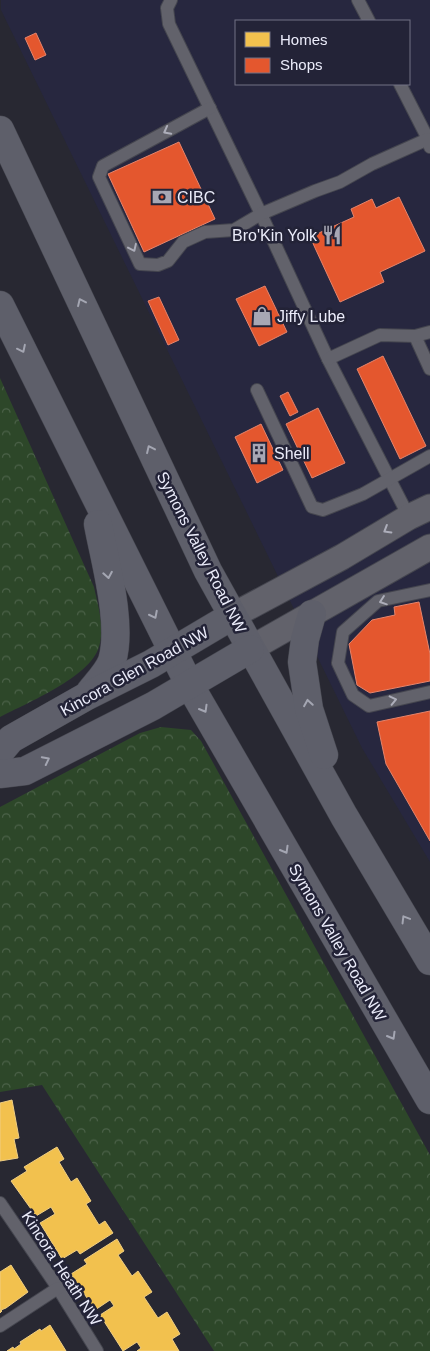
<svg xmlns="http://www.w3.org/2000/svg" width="430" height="1351" font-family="Arial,sans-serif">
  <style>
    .built { fill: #27273f; fill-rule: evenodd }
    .park { fill: url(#park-crowns) }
    .homes { fill: #f2c14e; stroke: #f0ce82 }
    .shops { fill: #e4572e; stroke: #e6846b }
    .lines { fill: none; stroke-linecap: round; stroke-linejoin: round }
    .lane-casing { stroke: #45464f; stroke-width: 14 }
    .street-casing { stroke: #45464f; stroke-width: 27 }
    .secondary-casing { stroke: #45464f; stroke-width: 29 }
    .lane { stroke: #62626b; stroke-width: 12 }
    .street { stroke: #62626b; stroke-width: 25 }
    .secondary { stroke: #5e5f6a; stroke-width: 28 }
    .oneway { stroke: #adaeba }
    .oneway2 { stroke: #a4a6b2 }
    .labels { text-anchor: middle; stroke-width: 5; stroke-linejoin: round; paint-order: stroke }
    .poi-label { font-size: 16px; fill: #ebecfa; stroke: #232337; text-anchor: start }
    .street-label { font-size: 16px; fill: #ebecfa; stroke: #232337 }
  </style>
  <defs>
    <pattern id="park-crowns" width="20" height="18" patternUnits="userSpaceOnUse" patternTransform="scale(1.25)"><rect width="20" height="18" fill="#2d4729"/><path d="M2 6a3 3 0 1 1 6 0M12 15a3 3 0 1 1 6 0" fill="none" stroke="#4c6249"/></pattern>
  </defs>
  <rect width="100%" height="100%" fill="#282832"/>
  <path class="built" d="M1,0H430V862L362,748L1,10ZM236,21H409V84H236Z"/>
  <g class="park">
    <path d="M0,378L94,587C98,606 105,627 99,647C90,677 27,703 0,717Z"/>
    <path d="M161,727L191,730L201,741L430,1155V1351H214L42,1085L0,1092V807L140,733Z"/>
  </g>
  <g class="homes">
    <path d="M12,1100L19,1138L14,1139L18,1158L0,1161V1103Z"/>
    <path d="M57,1147L64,1159L59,1162L71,1182L77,1178L91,1201L86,1204L99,1225L105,1221L113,1233L80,1254L77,1250L62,1259L40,1223L55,1214L51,1207L36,1216L11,1181L27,1171L24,1167Z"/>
    <path d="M117,1239L124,1251L118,1255L132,1276L138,1271L152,1292L144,1297L158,1318L167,1312L180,1334L172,1339L179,1351H137L141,1348L137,1342L123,1351L100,1315L114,1306L110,1300L95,1310L71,1274L87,1264L84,1260Z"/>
    <path d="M11,1265L28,1292L6,1308L1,1310L2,1311L0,1313V1272Z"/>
    <path d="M50,1325L66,1351H7L13,1347L14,1349L21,1344L20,1342L40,1329L41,1331Z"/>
  </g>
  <g class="shops">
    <path d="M36,33L46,55L35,60L25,38Z"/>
    <path d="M179,142L215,219L144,252L108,174Z"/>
    <path d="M399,197L425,251L380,272L384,282L340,302L310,237L354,217L351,209L372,199L376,208Z"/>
    <path d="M265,286L287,332L259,346L236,299Z"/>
    <path d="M159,297L179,340L168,345L148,301Z"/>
    <path d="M383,356L426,446L400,459L357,369Z"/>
    <path d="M288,392L298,412L290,416L280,396Z"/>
    <path d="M318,408L345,463L312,478L286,424Z"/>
    <path d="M261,424L283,470L257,483L235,437Z"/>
    <path d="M419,602L430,654V681L370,693L357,685L349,644L372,620L395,615L394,607Z"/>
    <path d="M430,711V841L386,764L377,722Z"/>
  </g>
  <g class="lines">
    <defs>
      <g id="lane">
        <path d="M171,0L167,8L169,24L261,214L328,359L409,517"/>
        <path d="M358,0L369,21"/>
        <path d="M400,84L428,139"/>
        <path d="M210,108L103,166L99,177L140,264L158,265L168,261L183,242L205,232L234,230L261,214L315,191L340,182L372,164L428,139L430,147"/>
        <path d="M415,336L430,369"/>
        <path d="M328,359L380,335L415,336L430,332"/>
        <path d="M257,390L312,507L323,510L363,494L430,456"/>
        <path d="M430,590L378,601L343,632L338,663L353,695L369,706L430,692"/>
        <path d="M0,1203L58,1288L97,1351"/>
        <path d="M0,1326L58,1288"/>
      </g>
      <g id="street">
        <path d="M232,616L342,557L409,517L430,507"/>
        <path d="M250,649L430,547"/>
      </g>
      <g id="secondary">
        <path d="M0,130L208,571L344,816L430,961"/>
        <path d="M0,305L189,684L430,1100"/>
        <path d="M312,614L305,639L302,662L309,709L324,755"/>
        <path d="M90,692C97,683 108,672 112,661C123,624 105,562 98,524"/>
        <path d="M0,752L11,739L87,696L151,664L232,616"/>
        <path d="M0,774L25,771L153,706L250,649"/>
      </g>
    </defs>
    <use href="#lane" class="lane-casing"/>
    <use href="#street" class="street-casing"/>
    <use href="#secondary" class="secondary-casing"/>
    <use href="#lane" class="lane"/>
    <use href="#street" class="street"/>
    <use href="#secondary" class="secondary"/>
  </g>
  <defs><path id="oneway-chevron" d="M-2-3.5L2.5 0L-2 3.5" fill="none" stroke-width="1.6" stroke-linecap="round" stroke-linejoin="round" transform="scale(1.25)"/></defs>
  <g class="oneway">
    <use href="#oneway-chevron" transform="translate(167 131) rotate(152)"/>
    <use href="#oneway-chevron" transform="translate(133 248) rotate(65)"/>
    <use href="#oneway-chevron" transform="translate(387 530) rotate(149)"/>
    <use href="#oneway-chevron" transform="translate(383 601) rotate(161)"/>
    <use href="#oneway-chevron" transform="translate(393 700) rotate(-13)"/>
  </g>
  <g class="oneway2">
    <use href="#oneway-chevron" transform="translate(81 302) rotate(-115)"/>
    <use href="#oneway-chevron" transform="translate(22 349) rotate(64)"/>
    <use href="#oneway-chevron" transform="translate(150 449) rotate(-115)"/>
    <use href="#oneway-chevron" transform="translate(108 575) rotate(80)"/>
    <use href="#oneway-chevron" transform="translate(154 615) rotate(63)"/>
    <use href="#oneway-chevron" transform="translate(308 703) rotate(-99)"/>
    <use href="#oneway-chevron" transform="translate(204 709) rotate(60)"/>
    <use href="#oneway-chevron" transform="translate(46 760) rotate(-27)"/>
    <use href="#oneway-chevron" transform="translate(285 850) rotate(60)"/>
    <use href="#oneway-chevron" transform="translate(405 919) rotate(-121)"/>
    <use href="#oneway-chevron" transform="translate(392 1036) rotate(60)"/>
  </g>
  <defs>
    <symbol id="bank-bare" viewBox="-9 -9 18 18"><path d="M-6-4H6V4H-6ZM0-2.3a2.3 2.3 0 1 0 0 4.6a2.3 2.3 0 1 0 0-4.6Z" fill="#a7a7b4" stroke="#232337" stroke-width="2.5" paint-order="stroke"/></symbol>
    <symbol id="restaurant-bare" viewBox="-9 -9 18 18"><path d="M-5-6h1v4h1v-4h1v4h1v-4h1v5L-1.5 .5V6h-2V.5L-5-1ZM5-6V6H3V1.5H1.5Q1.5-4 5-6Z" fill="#a7a7b4" stroke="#232337" stroke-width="2.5" paint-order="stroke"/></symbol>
    <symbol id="shop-bare" viewBox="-9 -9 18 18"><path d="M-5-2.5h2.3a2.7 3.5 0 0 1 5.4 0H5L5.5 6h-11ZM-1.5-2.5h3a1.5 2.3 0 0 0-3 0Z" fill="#a7a7b4" stroke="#232337" stroke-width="2.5" paint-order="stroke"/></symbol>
    <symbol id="building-bare" viewBox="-9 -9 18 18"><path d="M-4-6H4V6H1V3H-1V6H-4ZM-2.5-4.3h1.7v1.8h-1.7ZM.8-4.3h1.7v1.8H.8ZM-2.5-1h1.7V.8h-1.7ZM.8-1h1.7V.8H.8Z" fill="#a7a7b4" stroke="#232337" stroke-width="2.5" paint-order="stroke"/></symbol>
  </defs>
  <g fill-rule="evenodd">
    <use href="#bank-bare" x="148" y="183" width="28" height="28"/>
    <use href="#restaurant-bare" x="318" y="221" width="28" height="28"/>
    <use href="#shop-bare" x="248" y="302" width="28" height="28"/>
    <use href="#building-bare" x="245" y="439" width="28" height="28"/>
  </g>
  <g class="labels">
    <g class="poi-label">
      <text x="177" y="203">CIBC</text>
      <text x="317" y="241" text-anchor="end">Bro'Kin Yolk</text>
      <text x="277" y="322">Jiffy Lube</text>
      <text x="274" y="459">Shell</text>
    </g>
    <g class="street-label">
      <text transform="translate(202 552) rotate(63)" y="6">Symons Valley Road NW</text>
      <text transform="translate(134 671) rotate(-29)" y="6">Kincora Glen Road NW</text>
      <text transform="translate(338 942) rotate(60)" y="6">Symons Valley Road NW</text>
      <text transform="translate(62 1268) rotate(57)" y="6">Kincora Heath NW</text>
    </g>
  </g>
  <rect x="235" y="20" width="175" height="65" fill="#232337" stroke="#737385"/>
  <rect x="245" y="32" width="25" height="15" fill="#f2c14e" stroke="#737385"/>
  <text x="280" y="45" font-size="15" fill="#ebecfa">Homes</text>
  <rect x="245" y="58" width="25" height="15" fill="#e4572e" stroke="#737385"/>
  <text x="280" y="70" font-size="15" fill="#ebecfa">Shops</text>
</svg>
